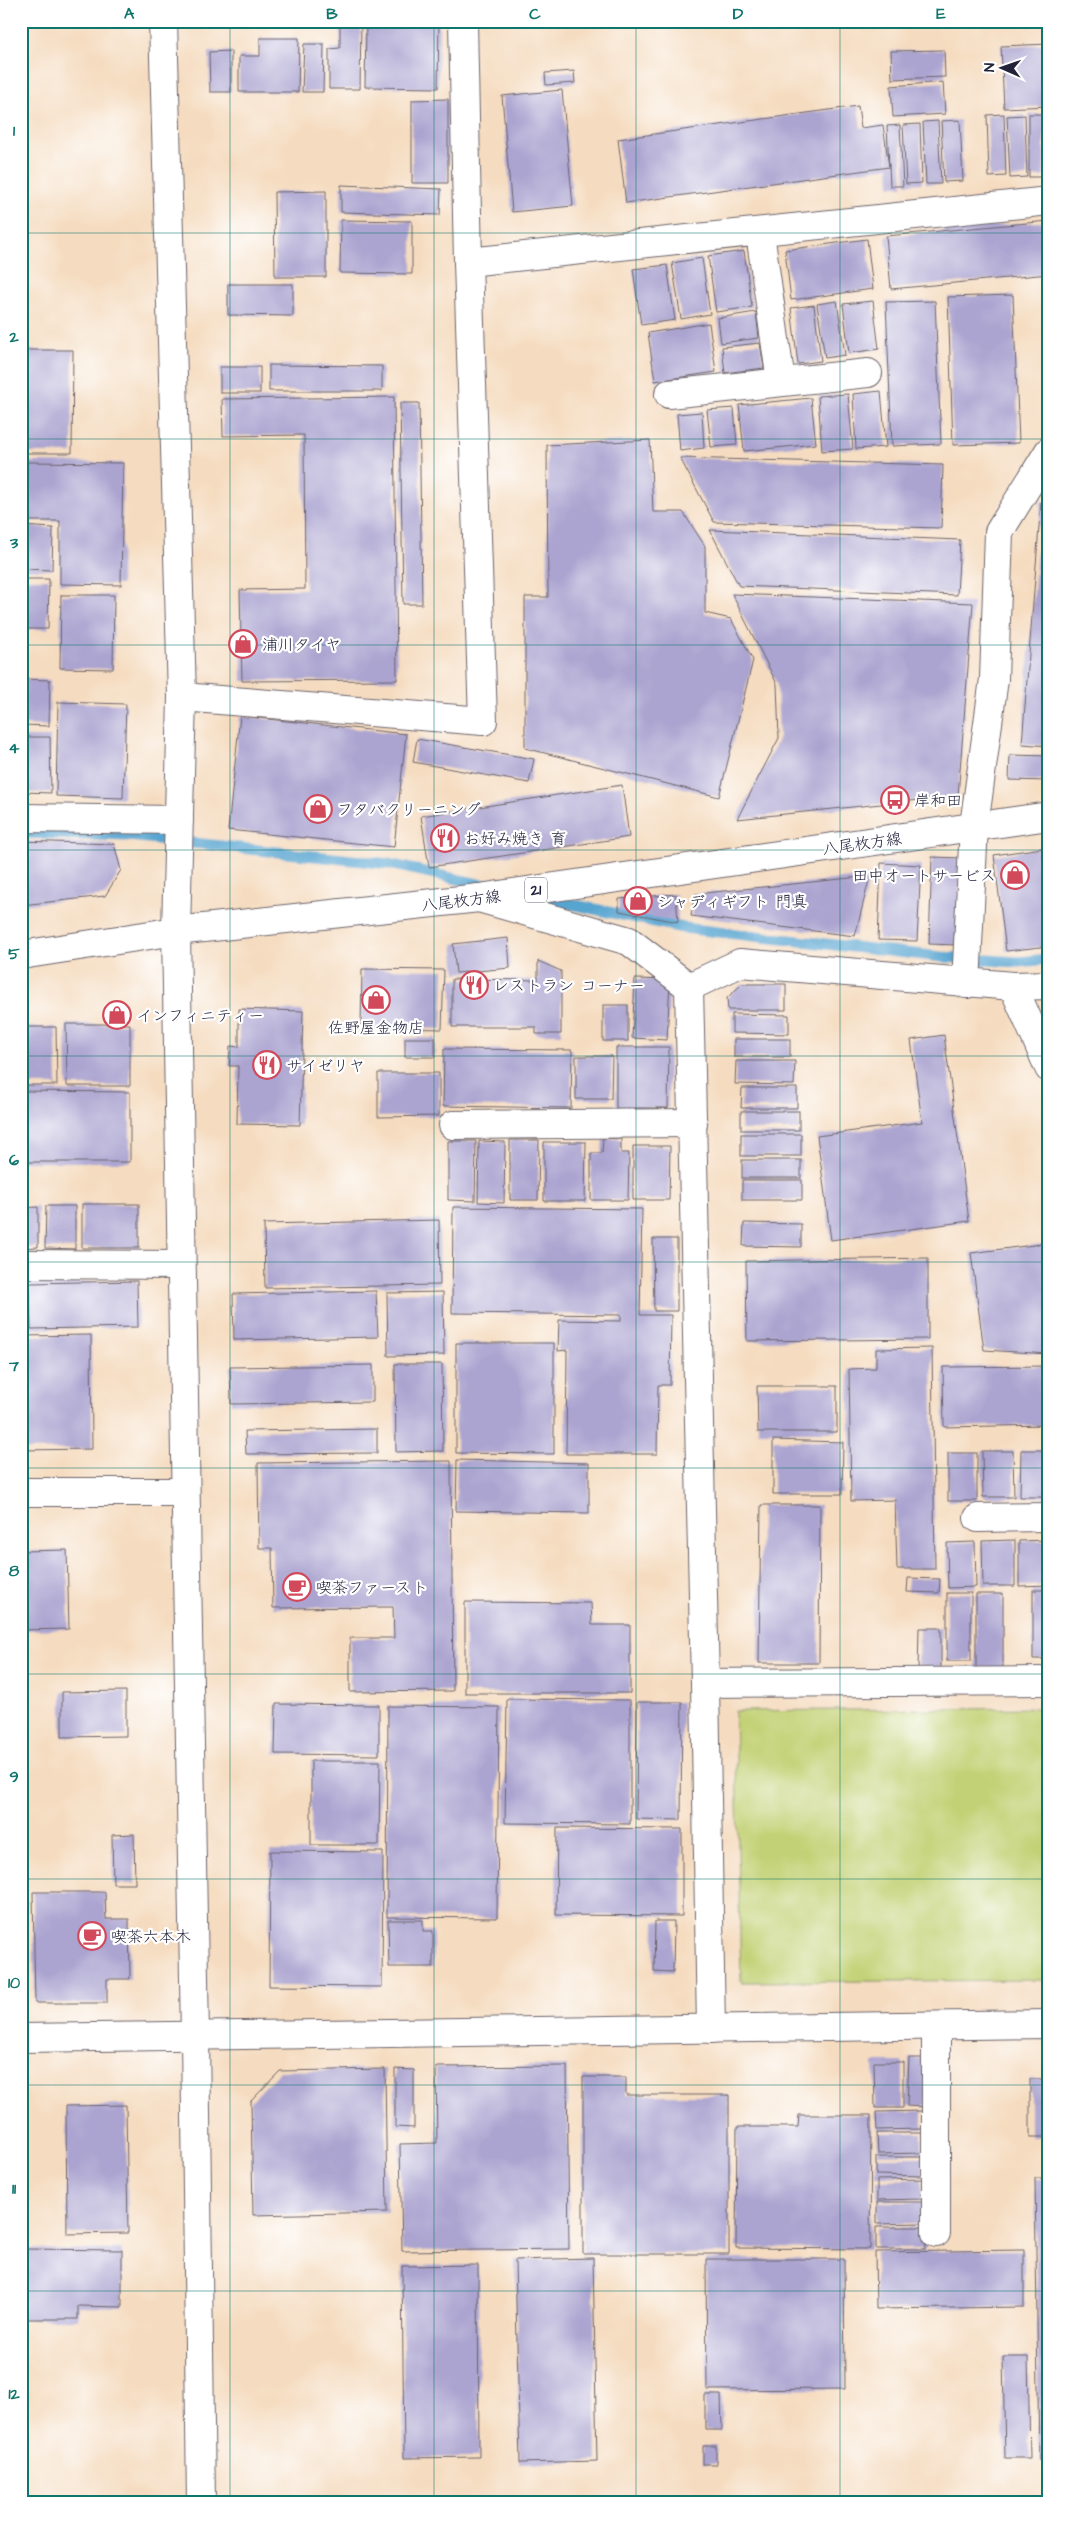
<svg xmlns="http://www.w3.org/2000/svg" width="1070" height="2524" font-family="'Architects Daughter','Klee One',sans-serif">
  <style>
    .green { fill: #c2d174; stroke: #727a58 }
    .lines { fill: none; stroke-linecap: round; stroke-linejoin: round }
    .stream { stroke: #57a4d0; stroke-width: 11 }
    .building { fill: #aba4d0 }
    .minor-casing { stroke: #6c636a; stroke-width: 30 }
    .major-casing { stroke: #6c636a; stroke-width: 30 }
    .minor { stroke: #fff; stroke-width: 28 }
    .major { stroke: #fff; stroke-width: 28 }
    .grid { fill: none; stroke: #0f766e; stroke-width: 1; stroke-opacity: 0.55 }
    .labels { text-anchor: middle; stroke-width: 4.5; stroke-linejoin: round; paint-order: stroke }
    .shield { fill: #fff; stroke: #646476; stroke-width: 1 }
    .shield-label { font-size: 15px; font-weight: bold; fill: #22223b }
    .poi-label { font-size: 16px; fill: #22223b; stroke: #fff; text-anchor: start }
    .street-label { font-size: 16px; fill: #22223b; stroke: #fff }
    .neatline { fill: none; stroke: #0f766e; stroke-width: 2 }
    .grid-label { font-size: 16px; text-anchor: middle; font-weight: bold; fill: #0f766e }
  </style>
  <rect width="100%" height="100%" fill="#fff"/>
  <filter id="ink" filterUnits="userSpaceOnUse"><feTurbulence type="fractalNoise" baseFrequency=".02" numOctaves="2"/><feDisplacementMap in="SourceGraphic" scale="10" xChannelSelector="R" yChannelSelector="G"/><feConvolveMatrix kernelMatrix="1 2 1 2 8 2 1 2 1" color-interpolation-filters="sRGB"/></filter>
  <filter id="wash" filterUnits="userSpaceOnUse"><feTurbulence type="fractalNoise" baseFrequency=".0096" numOctaves="4" result="noise"/><feDisplacementMap in="SourceGraphic" scale="20" xChannelSelector="R" yChannelSelector="G"/><feGaussianBlur stdDeviation="1.12" result="paint"/><feColorMatrix in="noise" values="0 0 0 0 0 0 0 0 0 0 0 0 0 0 0 0 0 1.4 0 .05"/><feComposite in="paint" operator="in"/></filter>
  <g filter="url(#wash)">
    <rect width="100%" height="100%" fill="#f5dcc0"/>
    <path class="green" d="M1049,1708V1980L741,1982L735,1711Z"/>
    <g class="lines">
      <g class="stream">
        <path d="M21,833L129,836L389,864L493,887"/>
        <path d="M543,898L683,928L942,957L1018,962L1049,959"/>
      </g>
    </g>
    <g id="blocks">
      <g class="building">
        <path d="M340,21H361L360,89H329V49L340,48Z"/>
        <path d="M389,21H439L438,88L365,87L366,24L389,25Z"/>
        <path d="M260,38H299L298,92H239V56H260Z"/>
        <path d="M304,44H324L323,92H302Z"/>
        <path d="M1049,44V106L1004,108L1001,46Z"/>
        <path d="M944,50L945,77L892,79L891,51Z"/>
        <path d="M231,51V92H210L209,52Z"/>
        <path d="M574,71L575,83L546,85L545,73Z"/>
        <path d="M943,82L945,114L893,117L891,86Z"/>
        <path d="M562,90L573,206L512,212L502,96Z"/>
        <path d="M448,99V183H412V100Z"/>
        <path d="M858,106L861,128L883,125L889,167L626,203L618,139Z"/>
        <path d="M1004,114L1006,176L989,177L987,115Z"/>
        <rect x="1029" y="114" width="15" height="63"/>
        <path d="M1025,115L1027,177L1010,178L1007,116Z"/>
        <path d="M960,120L963,181L944,182L941,121Z"/>
        <path d="M938,121L941,184H926L923,122Z"/>
        <path d="M920,124L922,183L906,184L903,125Z"/>
        <path d="M900,125L903,186H890L887,126Z"/>
        <path d="M341,185L441,189L440,215L341,212Z"/>
        <path d="M326,191V277H275L274,192Z"/>
        <path d="M341,220L412,221V274L340,273Z"/>
        <path d="M1049,221V274L891,289L886,236Z"/>
        <path d="M867,239L873,289L791,300L785,250Z"/>
        <path d="M744,251L752,307L716,312L708,256Z"/>
        <path d="M702,258L710,314L681,319L672,263Z"/>
        <path d="M667,265L675,320L641,325L633,269Z"/>
        <path d="M228,284H293V316L228,315Z"/>
        <path d="M1013,295L1019,443L953,445L948,297Z"/>
        <path d="M837,301L845,355L825,358L817,304Z"/>
        <path d="M873,301L879,349L849,353L843,304Z"/>
        <path d="M935,301L941,444L892,446L886,302Z"/>
        <path d="M814,305L821,361L798,364L791,308Z"/>
        <path d="M756,312L759,338L721,343L718,318Z"/>
        <path d="M709,323L716,372L655,381L648,333Z"/>
        <path d="M760,343L764,368L725,373L722,347Z"/>
        <path d="M21,350H73L72,453H21Z"/>
        <path d="M269,365L382,366V391H269Z"/>
        <rect x="220" y="367" width="40" height="26"/>
        <path d="M881,391L886,447L856,449L853,394Z"/>
        <path d="M848,394L853,449L822,451L818,396Z"/>
        <path d="M394,397L397,680L242,681L240,590L305,589L304,435L223,436L222,399Z"/>
        <path d="M811,398L816,444L744,451L739,405Z"/>
        <path d="M400,403H419L422,604H403Z"/>
        <path d="M734,408L737,445L711,447L707,410Z"/>
        <path d="M702,412L704,448L680,451L677,414Z"/>
        <path d="M650,440L653,512H683L705,546V613L731,619L753,660L719,797L525,748V597H548L547,445Z"/>
        <path d="M680,458L943,465L941,528L714,522Z"/>
        <path d="M27,462L123,463L121,585L60,584V521H27Z"/>
        <path d="M1041,501L1049,502V746L1022,744Z"/>
        <path d="M21,526L53,528L52,570L21,569Z"/>
        <path d="M710,530L960,540L957,595L739,586Z"/>
        <path d="M21,579H49L48,629H21Z"/>
        <path d="M732,594L973,603L958,796L737,819L779,738L777,684Z"/>
        <path d="M61,595H114L113,669L60,668Z"/>
        <path d="M21,679L50,680L49,726L21,725Z"/>
        <path d="M58,702L126,704L123,798L56,796Z"/>
        <path d="M240,716L406,734L394,847L228,830Z"/>
        <path d="M23,737H50L51,793L23,792Z"/>
        <path d="M417,739L534,759L529,783L413,762Z"/>
        <path d="M1010,755L1049,756V781L1009,780Z"/>
        <path d="M622,785L629,837L429,867L421,816Z"/>
        <path d="M21,841L114,844L121,870L105,896L21,905Z"/>
        <path d="M1042,848L1049,901V946L1006,951L994,855Z"/>
        <path d="M932,857L961,858L957,945L929,944Z"/>
        <path d="M881,863L921,865L917,941L878,940Z"/>
        <path d="M870,876L855,936L691,916L695,894Z"/>
        <path d="M676,894L678,922L619,911V899Z"/>
        <path d="M508,938L510,968L456,973L453,944Z"/>
        <path d="M538,961L561,971V1034H536V1027H452V979L538,980Z"/>
        <path d="M362,969L444,970L442,1029L361,1027Z"/>
        <path d="M635,979L670,980L667,1040L632,1038Z"/>
        <path d="M742,984H786V1010H728L727,998Z"/>
        <rect x="603" y="1005" width="25" height="36"/>
        <path d="M239,1009L303,1011L300,1125L237,1124L238,1066H229L230,1046L239,1047Z"/>
        <path d="M732,1014L789,1015V1034L732,1033Z"/>
        <path d="M66,1024H130V1086H67Z"/>
        <path d="M21,1027H56L57,1085H21Z"/>
        <path d="M944,1035L969,1221L831,1240L817,1136L922,1122L911,1040Z"/>
        <rect x="405" y="1038" width="30" height="19"/>
        <rect x="734" y="1039" width="56" height="18"/>
        <path d="M616,1047H669L668,1108H616Z"/>
        <path d="M444,1049L572,1050L571,1108L443,1106Z"/>
        <path d="M576,1056H612L611,1099H576Z"/>
        <path d="M736,1061H795L794,1085L735,1084Z"/>
        <path d="M378,1073H439V1116L378,1117Z"/>
        <path d="M742,1088H797V1108H741Z"/>
        <path d="M21,1091L130,1092V1162H21Z"/>
        <rect x="741" y="1111" width="58" height="19"/>
        <rect x="741" y="1134" width="60" height="22"/>
        <path d="M603,1138L621,1139V1153H629L628,1200H591V1153H602Z"/>
        <path d="M510,1140H539L538,1200H510Z"/>
        <path d="M448,1141H476L475,1201L448,1200Z"/>
        <path d="M479,1141L505,1142L504,1203L478,1202Z"/>
        <path d="M544,1142H586L585,1201H544Z"/>
        <path d="M633,1146H670L669,1200H633Z"/>
        <rect x="742" y="1160" width="59" height="18"/>
        <rect x="742" y="1180" width="60" height="20"/>
        <rect x="82" y="1204" width="57" height="44"/>
        <path d="M46,1206H75V1249L45,1248Z"/>
        <path d="M38,1207V1247L21,1248V1208Z"/>
        <path d="M453,1207L642,1209L640,1315H671L670,1385H658L657,1454H566L567,1350L558,1351L559,1320L621,1321V1315L452,1313Z"/>
        <path d="M439,1220L440,1285L265,1288L264,1224Z"/>
        <path d="M744,1223L801,1224V1247L743,1246Z"/>
        <path d="M653,1239H677V1311H654Z"/>
        <path d="M1049,1243V1354L984,1350L971,1253Z"/>
        <path d="M928,1258V1339L747,1341L746,1261Z"/>
        <path d="M137,1281L138,1327L31,1329L30,1283Z"/>
        <path d="M376,1291L378,1337L234,1340L233,1294Z"/>
        <path d="M443,1292L444,1355L388,1356L387,1293Z"/>
        <path d="M91,1335L92,1449L21,1450V1336Z"/>
        <path d="M456,1343H554V1454L456,1453Z"/>
        <path d="M932,1348L935,1569H897L895,1500L851,1501L849,1369L876,1368V1349Z"/>
        <path d="M395,1364H442L443,1451L396,1452Z"/>
        <path d="M373,1365V1402L231,1404L230,1367Z"/>
        <path d="M1049,1366V1425L944,1427L943,1367Z"/>
        <path d="M757,1386H837V1432H758Z"/>
        <path d="M377,1429V1453L246,1454L245,1431Z"/>
        <path d="M773,1440L843,1442L842,1494H773Z"/>
        <path d="M1021,1450H1049V1497H1020Z"/>
        <path d="M982,1451H1013L1014,1497H983Z"/>
        <rect x="948" y="1453" width="29" height="48"/>
        <path d="M457,1460L589,1463V1513L456,1511Z"/>
        <path d="M451,1461L453,1691L350,1692V1638H394L393,1607L273,1608L272,1548H259L258,1463Z"/>
        <path d="M761,1505H820L819,1663H759Z"/>
        <path d="M1015,1540V1586H983L982,1541Z"/>
        <path d="M1049,1540V1585L1019,1586V1541Z"/>
        <path d="M975,1542L976,1587L948,1588L947,1543Z"/>
        <path d="M67,1550L69,1629L21,1630V1551Z"/>
        <path d="M908,1578L940,1579L939,1593L907,1592Z"/>
        <rect x="1033" y="1590" width="16" height="69"/>
        <rect x="947" y="1593" width="24" height="68"/>
        <rect x="976" y="1594" width="27" height="74"/>
        <path d="M465,1602L591,1603L592,1625H630V1693H465Z"/>
        <path d="M919,1628H941V1671H918Z"/>
        <path d="M126,1691V1736L62,1737V1692Z"/>
        <path d="M507,1699L630,1700V1824L505,1823Z"/>
        <path d="M637,1702H682L681,1820L636,1819Z"/>
        <path d="M276,1704L379,1705V1755L275,1754Z"/>
        <path d="M388,1706L499,1707L497,1918L387,1917Z"/>
        <path d="M311,1761H380L379,1845H311Z"/>
        <path d="M557,1828L682,1829V1916L556,1915Z"/>
        <path d="M134,1834L135,1884H113L112,1835Z"/>
        <path d="M270,1851L383,1852L382,1987L269,1986Z"/>
        <path d="M33,1892H105L106,1919H129L130,1979H107V2003H35Z"/>
        <path d="M388,1920H423V1931H433V1967H389Z"/>
        <path d="M655,1921H674L673,1972L654,1971Z"/>
        <path d="M909,2058H928L926,2107L907,2106Z"/>
        <path d="M874,2062H903V2108H875Z"/>
        <path d="M567,2066L569,2249L402,2251L400,2144L437,2143L436,2067Z"/>
        <path d="M385,2069L387,2212L253,2215L251,2101L280,2071Z"/>
        <path d="M395,2069L414,2070V2128L395,2127Z"/>
        <path d="M583,2077H626V2095H729V2254H583Z"/>
        <rect x="1030" y="2079" width="19" height="58"/>
        <path d="M126,2105L128,2233L67,2234L66,2106Z"/>
        <path d="M923,2111V2129L877,2130L876,2112Z"/>
        <path d="M799,2115H871L870,2249L736,2248L737,2127H798Z"/>
        <path d="M877,2133H922V2153L878,2154Z"/>
        <path d="M876,2157H923V2176L876,2175Z"/>
        <path d="M1035,2178H1049V2461H1039Z"/>
        <path d="M923,2179V2199L877,2200V2180Z"/>
        <path d="M877,2202H924L925,2223L877,2224Z"/>
        <path d="M876,2227H925L926,2249H876Z"/>
        <path d="M21,2249L122,2250V2307L78,2306V2319H21Z"/>
        <path d="M1024,2250V2307L876,2309L875,2252Z"/>
        <path d="M593,2258L597,2461L520,2463L515,2260Z"/>
        <path d="M706,2259H844L845,2389L707,2390Z"/>
        <path d="M478,2265L479,2457L404,2458L402,2266Z"/>
        <path d="M1003,2357H1028L1030,2458H1005Z"/>
        <path d="M705,2395H721L722,2430H705Z"/>
        <rect x="703" y="2446" width="13" height="18"/>
      </g>
    </g>
  </g>
  <g filter="url(#ink)">
    <use href="#blocks" fill-opacity="0" stroke="#6c636a" stroke-width="1"/>
    <g class="lines">
      <defs>
        <g id="minor">
          <path d="M163,21L182,697L176,931L195,2036L201,2503"/>
          <path d="M760,233L781,382"/>
          <path d="M468,262L1049,201"/>
          <path d="M669,394L868,373"/>
          <path d="M182,697L483,721L468,262L463,21"/>
          <path d="M21,818L179,820"/>
          <path d="M479,898L629,941L689,987"/>
          <path d="M966,984L974,826L994,679L999,532L1049,451"/>
          <path d="M1013,986L1049,985"/>
          <path d="M689,987L705,1683L711,2029"/>
          <path d="M689,987L740,963L1013,986L1049,1068"/>
          <path d="M453,1125L693,1123"/>
          <path d="M21,1264L181,1265"/>
          <path d="M21,1492H185"/>
          <path d="M978,1518L1049,1517"/>
          <path d="M705,1683L1049,1681"/>
          <path d="M21,2038L1049,2024"/>
          <path d="M936,2233V2026"/>
        </g>
        <path id="major" d="M21,955L176,931L479,898L1049,816"/>
      </defs>
      <use href="#minor" class="minor-casing"/>
      <use href="#major" class="major-casing"/>
      <use href="#minor" class="minor"/>
      <use href="#major" class="major"/>
    </g>
  </g>
  <path class="grid" d="M230,21V2503M434,21V2503M636,21V2503M840,21V2503M21,233H1049M21,439H1049M21,645H1049M21,850H1049M21,1056H1049M21,1262H1049M21,1468H1049M21,1674H1049M21,1879H1049M21,2085H1049M21,2291H1049"/>
  <defs>
    <symbol id="shop-ring" viewBox="-11 -11 22 22"><circle r="9.5" fill="#fff" stroke="#d1495b" stroke-width="1.5"/><path d="M-5-2.5h2.3a2.7 3.5 0 0 1 5.4 0H5L5.5 6h-11ZM-1.5-2.5h3a1.5 2.3 0 0 0-3 0Z" fill="#d1495b"/></symbol>
    <symbol id="bus-ring" viewBox="-11 -11 22 22"><circle r="9.5" fill="#fff" stroke="#d1495b" stroke-width="1.5"/><path d="M-5-6H5V4H4V6H2V4H-2V6H-4V4H-5ZM-3.5-4V0h7V-4ZM-3.5 1.2v1.5H-2V1.2ZM2 1.2v1.5H3.5V1.2Z" fill="#d1495b"/></symbol>
    <symbol id="restaurant-ring" viewBox="-11 -11 22 22"><circle r="9.5" fill="#fff" stroke="#d1495b" stroke-width="1.5"/><path d="M-5-6h1v4h1v-4h1v4h1v-4h1v5L-1.5 .5V6h-2V.5L-5-1ZM5-6V6H3V1.5H1.5Q1.5-4 5-6Z" fill="#d1495b"/></symbol>
    <symbol id="cafe-ring" viewBox="-11 -11 22 22"><circle r="9.5" fill="#fff" stroke="#d1495b" stroke-width="1.5"/><path d="M-5.5-4.5H6V0H3Q3 3.5 0 3.5H-2.5Q-5.5 3.5-5.5 0ZM3-3.2v2h1.7v-2ZM-6 4.5H4V6H-6Z" fill="#d1495b"/></symbol>
  </defs>
  <g fill-rule="evenodd">
    <use href="#shop-ring" x="227" y="628" width="32" height="32"/>
    <use href="#bus-ring" x="879" y="784" width="32" height="32"/>
    <use href="#shop-ring" x="302" y="793" width="32" height="32"/>
    <use href="#restaurant-ring" x="429" y="822" width="32" height="32"/>
    <use href="#shop-ring" x="999" y="859" width="32" height="32"/>
    <use href="#shop-ring" x="622" y="885" width="32" height="32"/>
    <use href="#restaurant-ring" x="458" y="969" width="32" height="32"/>
    <use href="#shop-ring" x="360" y="984" width="32" height="32"/>
    <use href="#shop-ring" x="101" y="999" width="32" height="32"/>
    <use href="#restaurant-ring" x="251" y="1049" width="32" height="32"/>
    <use href="#cafe-ring" x="281" y="1571" width="32" height="32"/>
    <use href="#cafe-ring" x="76" y="1920" width="32" height="32"/>
  </g>
  <g class="labels">
    <rect class="shield" x="525" y="877.5" width="22" height="25" rx="4"/>
    <g class="shield-label">
      <text x="536" y="895">21</text>
    </g>
    <g class="poi-label">
      <text x="262" y="650">浦川タイヤ</text>
      <text x="914" y="806">岸和田</text>
      <text x="337" y="815">フタバクリーニング</text>
      <text x="464" y="844">お好み焼き 育</text>
      <text x="996" y="881" text-anchor="end">田中オートサービス</text>
      <text x="657" y="907">シャディギフト 門真</text>
      <text x="493" y="991">レストラン コーナー</text>
      <text x="136" y="1021">インフィニティー</text>
      <text x="376" y="1033" text-anchor="middle">佐野屋金物店</text>
      <text x="286" y="1071">サイゼリヤ</text>
      <text x="316" y="1593">喫茶ファースト</text>
      <text x="111" y="1942">喫茶六本木</text>
    </g>
    <g class="street-label">
      <text transform="translate(862 843) rotate(-8)" y="6">八尾枚方線</text>
      <text transform="translate(461 900) rotate(-7)" y="6">八尾枚方線</text>
    </g>
  </g>
  <rect width="1070" height="2524" fill="none" stroke="#fff" stroke-width="55"/>
  <g transform="translate(1002 68) rotate(272)" stroke="#ffffff" stroke-width="4" paint-order="stroke">
  <path d="M0-4L9 19L0 12L-9 19Z" fill="#22223b"/>
  <text y="-8" font-size="14" font-weight="bold" text-anchor="middle" fill="#22223b">N</text>
  </g>
  <rect x="28" y="28" width="1014" height="2468" class="neatline"/>
  <g class="grid-label">
    <text x="129" y="19">A</text>
    <text x="332" y="19">B</text>
    <text x="535" y="19">C</text>
    <text x="738" y="19">D</text>
    <text x="941" y="19">E</text>
    <text x="14" y="136">1</text>
    <text x="14" y="342">2</text>
    <text x="14" y="548">3</text>
    <text x="14" y="753">4</text>
    <text x="14" y="959">5</text>
    <text x="14" y="1165">6</text>
    <text x="14" y="1371">7</text>
    <text x="14" y="1576">8</text>
    <text x="14" y="1782">9</text>
    <text x="14" y="1988">10</text>
    <text x="14" y="2194">11</text>
    <text x="14" y="2399">12</text>
  </g>
</svg>
